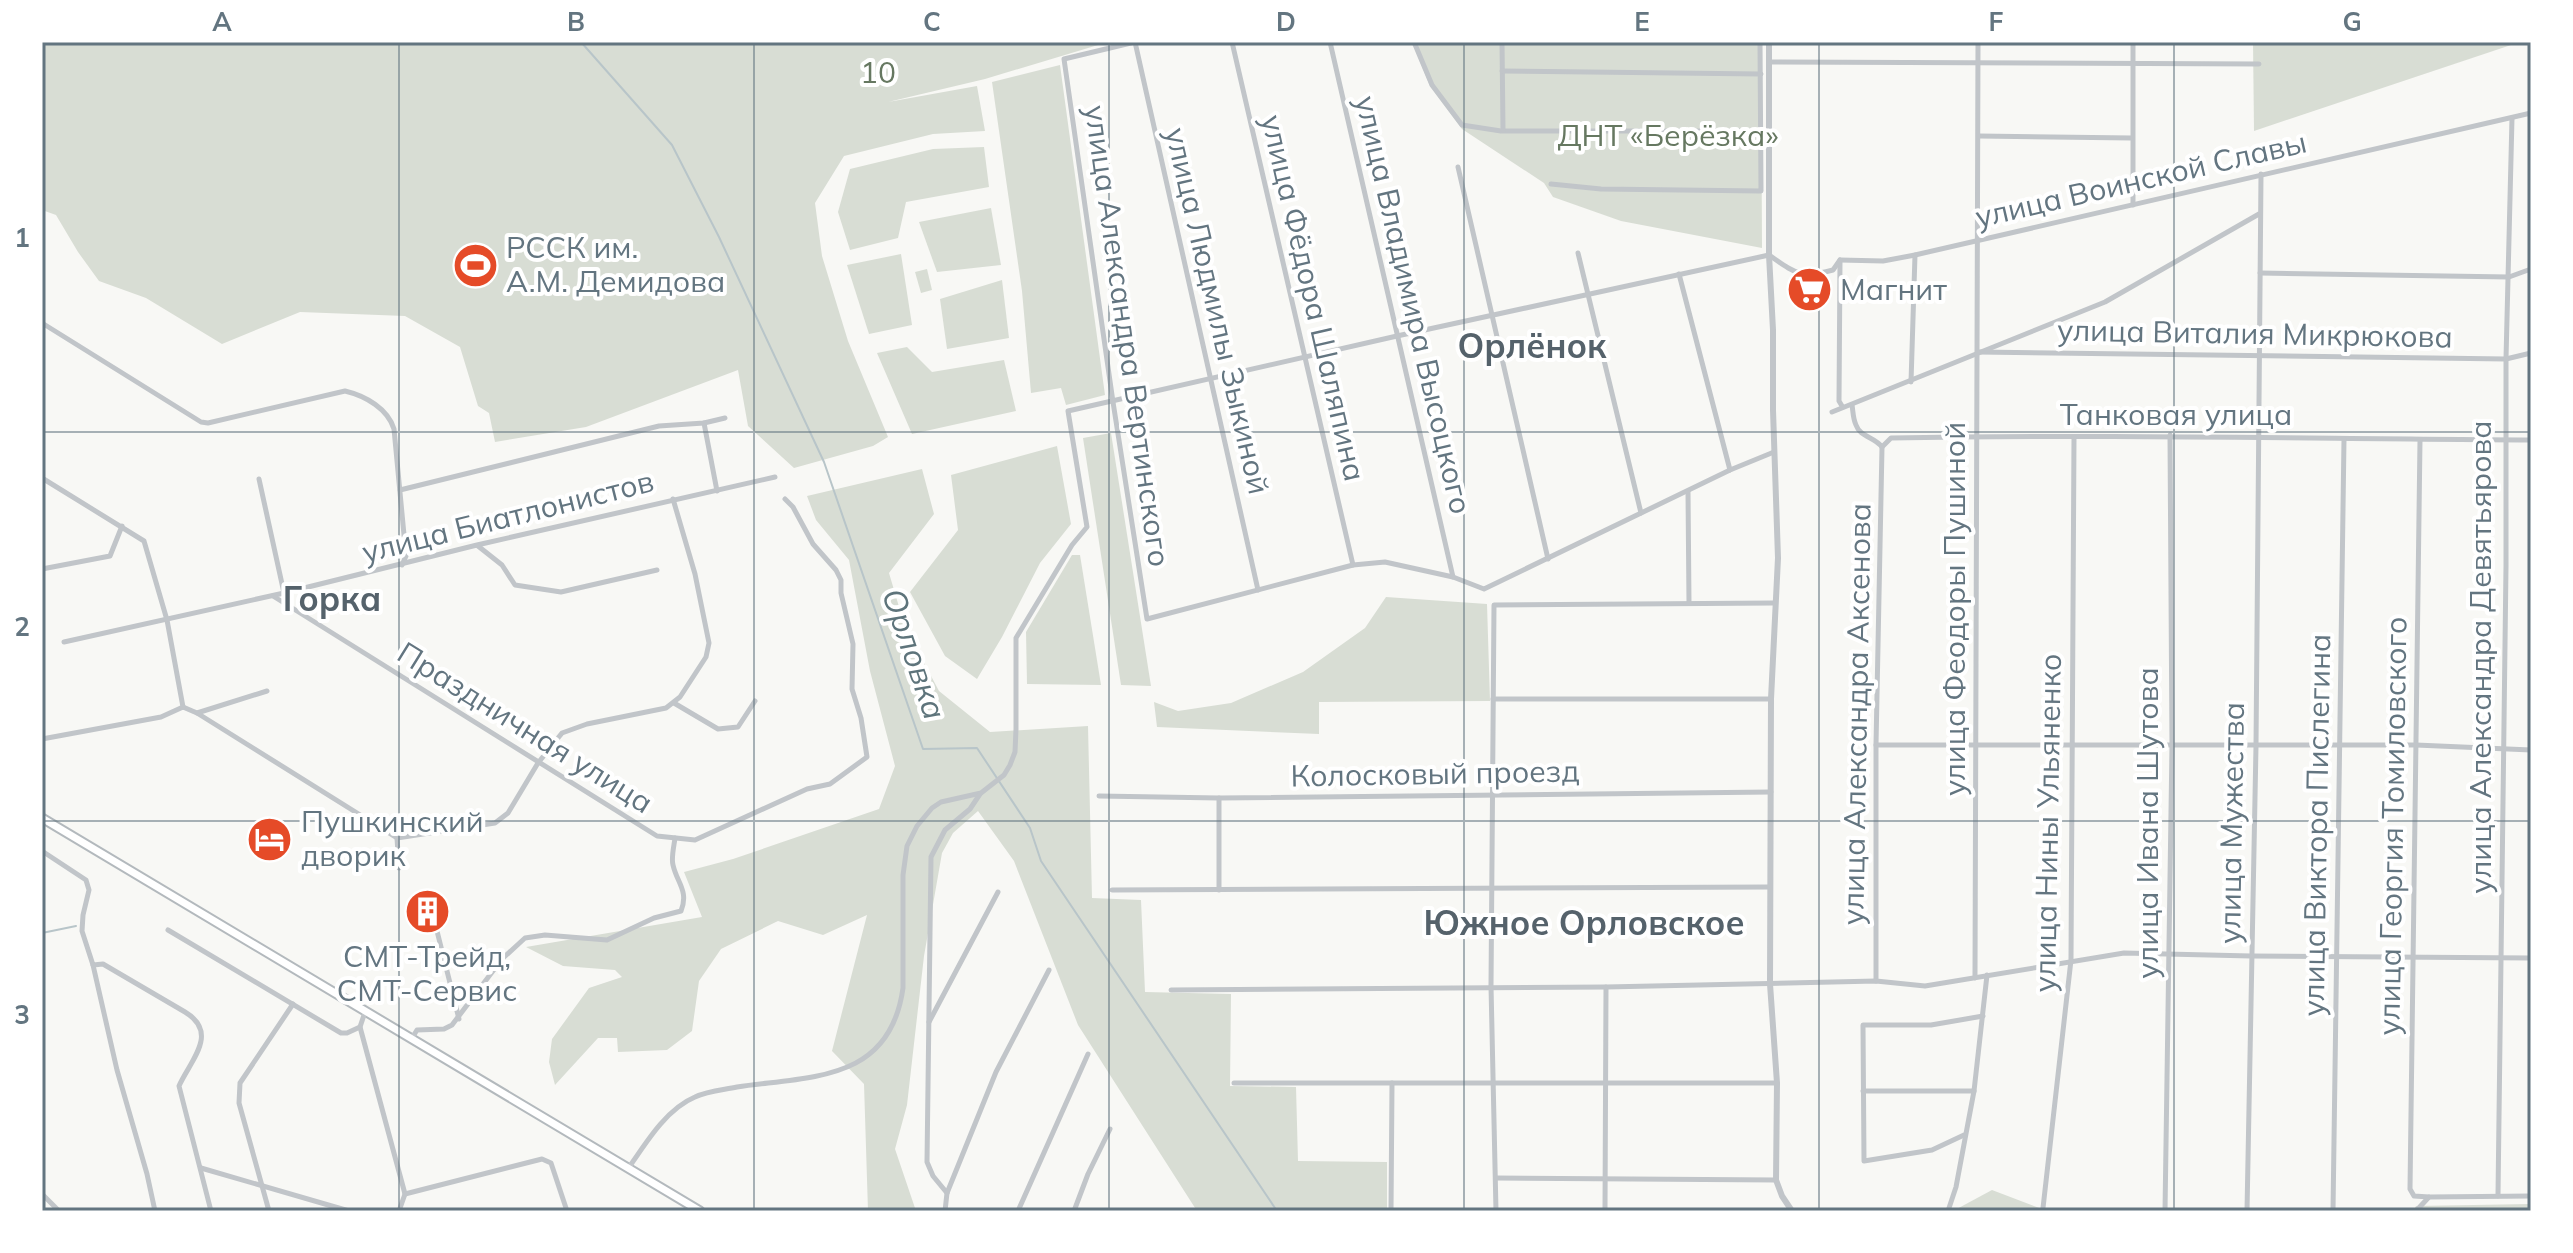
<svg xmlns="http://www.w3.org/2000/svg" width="2573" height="1253" font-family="Mulish,sans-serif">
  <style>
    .green { fill: #d8ddd4 }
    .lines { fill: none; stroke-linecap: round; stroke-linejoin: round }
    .stream { stroke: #b8c5c9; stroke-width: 2 }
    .secondary-casing { stroke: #b3b9bd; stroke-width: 11 }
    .minor { stroke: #c1c5c9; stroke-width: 5 }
    .tertiary { stroke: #c1c5c9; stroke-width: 6 }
    .secondary { stroke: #fff; stroke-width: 7 }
    .grid { fill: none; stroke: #637580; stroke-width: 2; stroke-opacity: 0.55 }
    .labels { text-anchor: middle; stroke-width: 8; stroke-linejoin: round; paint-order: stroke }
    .park-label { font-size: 30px; fill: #667861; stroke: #fff }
    .street-label { font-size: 30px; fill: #637580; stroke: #fff }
    .poi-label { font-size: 30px; fill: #637580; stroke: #fff; text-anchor: start }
    .water-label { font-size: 32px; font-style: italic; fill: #5e747b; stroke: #fff }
    .quarter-label { font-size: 34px; font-weight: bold; fill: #55626b; stroke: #fff }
    .neatline { fill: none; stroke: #637580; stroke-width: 3 }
    .grid-label { font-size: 26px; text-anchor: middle; font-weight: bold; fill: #637580 }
  </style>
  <rect width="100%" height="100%" fill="#f8f8f5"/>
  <g class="green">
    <path d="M42,42H1108L985,79L888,102L977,86L985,131L933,134L844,156L815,203L822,256L848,341L888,437L873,446L794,468L748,426L738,370L586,427L495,442L489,413L478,406L460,347L405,316L300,312L222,344L146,298L99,281L78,252L56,215L42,210Z"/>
    <path d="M1412,42H1761L1762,248L1621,221L1553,197L1544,183L1462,129L1430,86Z"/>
    <path d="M2253,42H2520L2254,131Z"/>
    <path d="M1060,65L1105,395L1066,405L1061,388L1031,393L1022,291L992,82Z"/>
    <path d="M984,147L989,187L906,202L898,238L850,250L838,212L850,169L933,149Z"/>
    <path d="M991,208L1001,265L937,272L919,222Z"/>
    <path d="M901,254L912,325L869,334L847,265Z"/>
    <path d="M927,269L932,290L921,293L915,272Z"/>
    <path d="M1002,280L1009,338L947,349L940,299Z"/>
    <path d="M907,347L932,372L1004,360L1016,411L912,434L877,353Z"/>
    <path d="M1111,433L1151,686L1121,685L1083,438Z"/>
    <path d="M1057,446L1071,524L1040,563L1002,637L977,679L945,656L910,592L958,530L951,475Z"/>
    <path d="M922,469L934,514L889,573L905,627L939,691L990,732L1088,726L1092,898L1141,900L1145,992L1231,994L1230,1086L1296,1087L1298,1161L1387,1162V1211H1197L1078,1025L1014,861L978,811L953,833L942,853L924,956L907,1105L895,1149L916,1211H868L864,1084L832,1051L867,915L823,935L778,921L721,949L699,981L692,1031L667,1050L618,1052L617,1038H598L555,1085L549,1062L552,1039L589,988L622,977L615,970L563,966L526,947L702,917L684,872L733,859L879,809L895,766L870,671L849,560L816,520L807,496Z"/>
    <path d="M1072,555H1080L1101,685L1027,684L1026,632Z"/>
    <path d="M1386,597L1487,604L1490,701L1319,702V734L1157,727L1154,702L1178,711L1231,703L1303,672L1365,628Z"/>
    <path d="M1992,1190L2047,1211H1953Z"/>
    <path d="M2531,1204V1211H2413L2416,1206Z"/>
  </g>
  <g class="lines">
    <g class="stream">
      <path d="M581,42L672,145L719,237L824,462L923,749L977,748L1030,828L1041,861L1277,1211"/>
      <path d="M42,933L76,926"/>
    </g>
    <defs>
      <path id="secondary" d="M42,818L700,1211"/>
    </defs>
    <use href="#secondary" class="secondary-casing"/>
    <g class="minor">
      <path d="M1135,42L1064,59L1113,402L1147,619L1353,565L1385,562L1453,577L1484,589L1730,470L1774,452"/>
      <path d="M1135,42L1258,590"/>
      <path d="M1232,42L1353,565"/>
      <path d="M1330,42L1453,577"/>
      <path d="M1414,42L1432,85L1462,125L1501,131H1760"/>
      <path d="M1502,42L1503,130"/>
      <path d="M1769,62L2259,64"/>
      <path d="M1502,71L1761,74"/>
      <path d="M1979,136L2132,138"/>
      <path d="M1458,167L1548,559"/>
      <path d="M1551,184L1601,189L1761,191L1760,42"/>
      <path d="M2133,205V42"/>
      <path d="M1578,253L1641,513"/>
      <path d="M1840,260L1883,261L1915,255L2531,113"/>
      <path d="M1840,261L1839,401L1842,406"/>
      <path d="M2260,273L2509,277L2531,269"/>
      <path d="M1679,274L1730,470"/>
      <path d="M42,323L201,422L208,423L345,391C366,396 388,409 394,429L406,556L402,565"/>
      <path d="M1978,352L2506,359L2531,353"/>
      <path d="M1911,382L1915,255"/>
      <path d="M1852,405C1853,411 1853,419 1856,425C1860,437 1875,437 1882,447L1891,438C2105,434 2318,439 2531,440"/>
      <path d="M1832,412L2105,302L2259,214"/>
      <path d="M704,423L717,491"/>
      <path d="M2420,440L2410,1189L2414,1196L2429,1197"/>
      <path d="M42,478L144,541L167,620L183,707"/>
      <path d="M259,479L284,593"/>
      <path d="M400,490L659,426L704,423L725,418"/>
      <path d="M1688,491L1689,603"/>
      <path d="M478,546L502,565L515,585L561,592L657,570"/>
      <path d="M42,569L110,556L122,526"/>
      <path d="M273,596L657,836L695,840L807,789L830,784L867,757L861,718L852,689L853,644L841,593V580L836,570L813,544L793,507L785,499"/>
      <path d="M64,642L284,593L477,545L775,477"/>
      <path d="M1493,699H1771"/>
      <path d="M674,703L718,729L738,727L755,701"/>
      <path d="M183,707L197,713L397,838L495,823L508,813L538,763L562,733L587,724L666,708L680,697L706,657L709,643L695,574L673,499"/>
      <path d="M197,713L267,691"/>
      <path d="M42,739L161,717L183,707"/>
      <path d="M1876,745H2416L2531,750"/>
      <path d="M1099,796L1219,798L1771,792"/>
      <path d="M1219,798V890"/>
      <path d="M397,838L399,868"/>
      <path d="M42,851L86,880L89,890L83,915L82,931L93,965L103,964L185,1012C220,1033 190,1061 179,1086L211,1211"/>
      <path d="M1112,890L1769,887"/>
      <path d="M419,914L437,931L459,1019"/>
      <path d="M168,930L341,1033H347L360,1027"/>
      <path d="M93,965L117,1070L147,1174L155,1211"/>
      <path d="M1975,978L1978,42"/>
      <path d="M1876,981V745L1882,447"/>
      <path d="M1171,990L1606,987L1876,981L1925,986L2124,953L2251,956L2531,958"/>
      <path d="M365,1012L360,1027L405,1194L399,1211"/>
      <path d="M929,1022L998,892"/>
      <path d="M412,1038L417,1030L444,1029L452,1025L502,959L525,938L545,935L607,940L654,918L681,911C689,891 677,883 673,865C671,858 674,846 675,838"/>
      <path d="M1234,1083H1777"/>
      <path d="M1863,1091H1974"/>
      <path d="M1964,1135L1932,1150L1864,1161L1863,1025H1931L1983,1016"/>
      <path d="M201,1168L349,1211"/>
      <path d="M628,1169C645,1144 666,1109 695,1097C708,1091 723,1090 737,1087C812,1076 890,1082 903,988V875L907,846L917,826L932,808L941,802L981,793L1004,775L1010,765L1015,752L1016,729V638L1072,545L1087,527L1068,411L1397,336L1769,255C1795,273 1800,279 1833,270L1840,260"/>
      <path d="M1496,1178L1776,1180"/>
      <path d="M947,1193L933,1176L927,1162L931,857L945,830L970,809L980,794"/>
      <path d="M42,1194L59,1211"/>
      <path d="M405,1194L542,1159L551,1163L567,1211"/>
      <path d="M2498,1196L2506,566V359L2512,118"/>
      <path d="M2043,1208L2071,960L2074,437"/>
      <path d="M269,1211L239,1103L240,1083L293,1004"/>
      <path d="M612,1211H623"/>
      <path d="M945,1211L947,1193L996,1072L1049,970"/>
      <path d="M1018,1211L1088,1054"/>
      <path d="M1074,1211L1088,1174L1110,1129"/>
      <path d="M1391,1211L1392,1083"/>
      <path d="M1496,1211L1491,986L1494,605L1774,603"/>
      <path d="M1605,1211L1606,987"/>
      <path d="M1948,1211L1956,1187L1974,1091L1987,975"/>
      <path d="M2165,1211L2172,746L2170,435"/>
      <path d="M2247,1211L2256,746L2261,174"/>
      <path d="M2333,1211L2344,439"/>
      <path d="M2416,1211L2429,1197L2531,1196"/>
    </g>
    <path class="tertiary" d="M1769,42V255L1773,330V410L1778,558L1771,699L1770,984L1777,1083L1776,1180L1782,1196L1792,1211"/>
    <use href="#secondary" class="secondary"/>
  </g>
  <path class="grid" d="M399,42V1211M754,42V1211M1109,42V1211M1464,42V1211M1819,42V1211M2174,42V1211M42,432H2531M42,821H2531"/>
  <defs>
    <symbol id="stadium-disc" viewBox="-11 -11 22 22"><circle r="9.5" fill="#e54b28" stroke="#fff"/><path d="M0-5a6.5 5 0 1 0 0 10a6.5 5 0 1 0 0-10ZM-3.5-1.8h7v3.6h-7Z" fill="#fff"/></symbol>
    <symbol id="supermarket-disc" viewBox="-11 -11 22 22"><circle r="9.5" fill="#e54b28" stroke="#fff"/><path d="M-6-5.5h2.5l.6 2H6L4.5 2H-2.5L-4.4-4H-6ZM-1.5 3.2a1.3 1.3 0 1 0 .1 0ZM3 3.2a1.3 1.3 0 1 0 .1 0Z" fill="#fff"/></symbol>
    <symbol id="hotel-disc" viewBox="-11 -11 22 22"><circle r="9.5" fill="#e54b28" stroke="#fff"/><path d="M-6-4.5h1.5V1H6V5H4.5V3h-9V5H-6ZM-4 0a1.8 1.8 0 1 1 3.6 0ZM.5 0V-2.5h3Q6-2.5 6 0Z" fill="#fff"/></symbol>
    <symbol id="building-disc" viewBox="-11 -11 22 22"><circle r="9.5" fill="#e54b28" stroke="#fff"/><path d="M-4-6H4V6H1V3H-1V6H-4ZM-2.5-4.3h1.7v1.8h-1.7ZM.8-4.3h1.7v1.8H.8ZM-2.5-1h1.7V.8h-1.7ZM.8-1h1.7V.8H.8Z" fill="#fff"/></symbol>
  </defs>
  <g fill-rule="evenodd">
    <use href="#stadium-disc" x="450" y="240" width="51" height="51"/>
    <use href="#supermarket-disc" x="1784" y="264" width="51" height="51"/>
    <use href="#hotel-disc" x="244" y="814" width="51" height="51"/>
    <use href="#building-disc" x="402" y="886" width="51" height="51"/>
  </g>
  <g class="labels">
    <g class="park-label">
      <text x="878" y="83">10</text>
      <text x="1668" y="146">ДНТ «Берёзка»</text>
    </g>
    <g class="street-label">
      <text transform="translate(2141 180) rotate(-13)" y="10">улица Воинской Славы</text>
      <text transform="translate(1313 298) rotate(77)" y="10">улица Фёдора Шаляпина</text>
      <text transform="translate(1413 305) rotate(77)" y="10">улица Владимира Высоцкого</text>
      <text transform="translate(1217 311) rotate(77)" y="10">улица Людмилы Зыкиной</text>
      <text transform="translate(2255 334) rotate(1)" y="10">улица Виталия Микрюкова</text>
      <text transform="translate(1127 336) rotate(82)" y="10">улица Александра Вертинского</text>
      <text x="2176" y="425">Танковая улица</text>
      <text transform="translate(508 517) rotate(-14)" y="10">улица Биатлонистов</text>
      <text transform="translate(1955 609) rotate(-90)" y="10">улица Феодоры Пушиной</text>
      <text transform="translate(2481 657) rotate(-90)" y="10">улица Александра Девятьярова</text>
      <text transform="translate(1857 714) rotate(-89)" y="10">улица Александра Аксенова</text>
      <text transform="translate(525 728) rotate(32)" y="10">Праздничная улица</text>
      <text transform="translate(1435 774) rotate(-1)" y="10">Колосковый проезд</text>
      <text transform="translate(2048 823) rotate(-89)" y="10">улица Нины Ульяненко</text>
      <text transform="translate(2148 823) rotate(-90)" y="10">улица Ивана Шутова</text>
      <text transform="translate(2232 823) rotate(-89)" y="10">улица Мужества</text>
      <text transform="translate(2317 825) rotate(-89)" y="10">улица Виктора Пислегина</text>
      <text transform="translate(2393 826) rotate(-89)" y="10">улица Георгия Томиловского</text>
    </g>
    <g class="poi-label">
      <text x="506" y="258">РССК им.<tspan x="506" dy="34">А.М. Демидова</tspan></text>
      <text x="1840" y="300">Магнит</text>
      <text x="301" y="832">Пушкинский<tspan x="301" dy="34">дворик</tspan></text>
      <text x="427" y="967" text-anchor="middle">СМТ-Трейд,<tspan x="427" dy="34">СМТ-Сервис</tspan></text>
    </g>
    <g class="water-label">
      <text transform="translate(914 654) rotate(71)" y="11">Орловка</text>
    </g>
    <g class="quarter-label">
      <text x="1532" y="358">Орлёнок</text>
      <text x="332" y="611">Горка</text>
      <text x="1584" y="935">Южное Орловское</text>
    </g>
  </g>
  <rect width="2573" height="1253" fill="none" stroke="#ffffff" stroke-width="88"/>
  <rect x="44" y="44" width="2485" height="1165" class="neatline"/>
  <g class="grid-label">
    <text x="222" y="31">A</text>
    <text x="576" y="31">B</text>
    <text x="932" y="31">C</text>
    <text x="1286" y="31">D</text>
    <text x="1642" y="31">E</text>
    <text x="1996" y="31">F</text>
    <text x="2352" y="31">G</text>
    <text x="22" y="247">1</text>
    <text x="22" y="636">2</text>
    <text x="22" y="1024">3</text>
  </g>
</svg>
